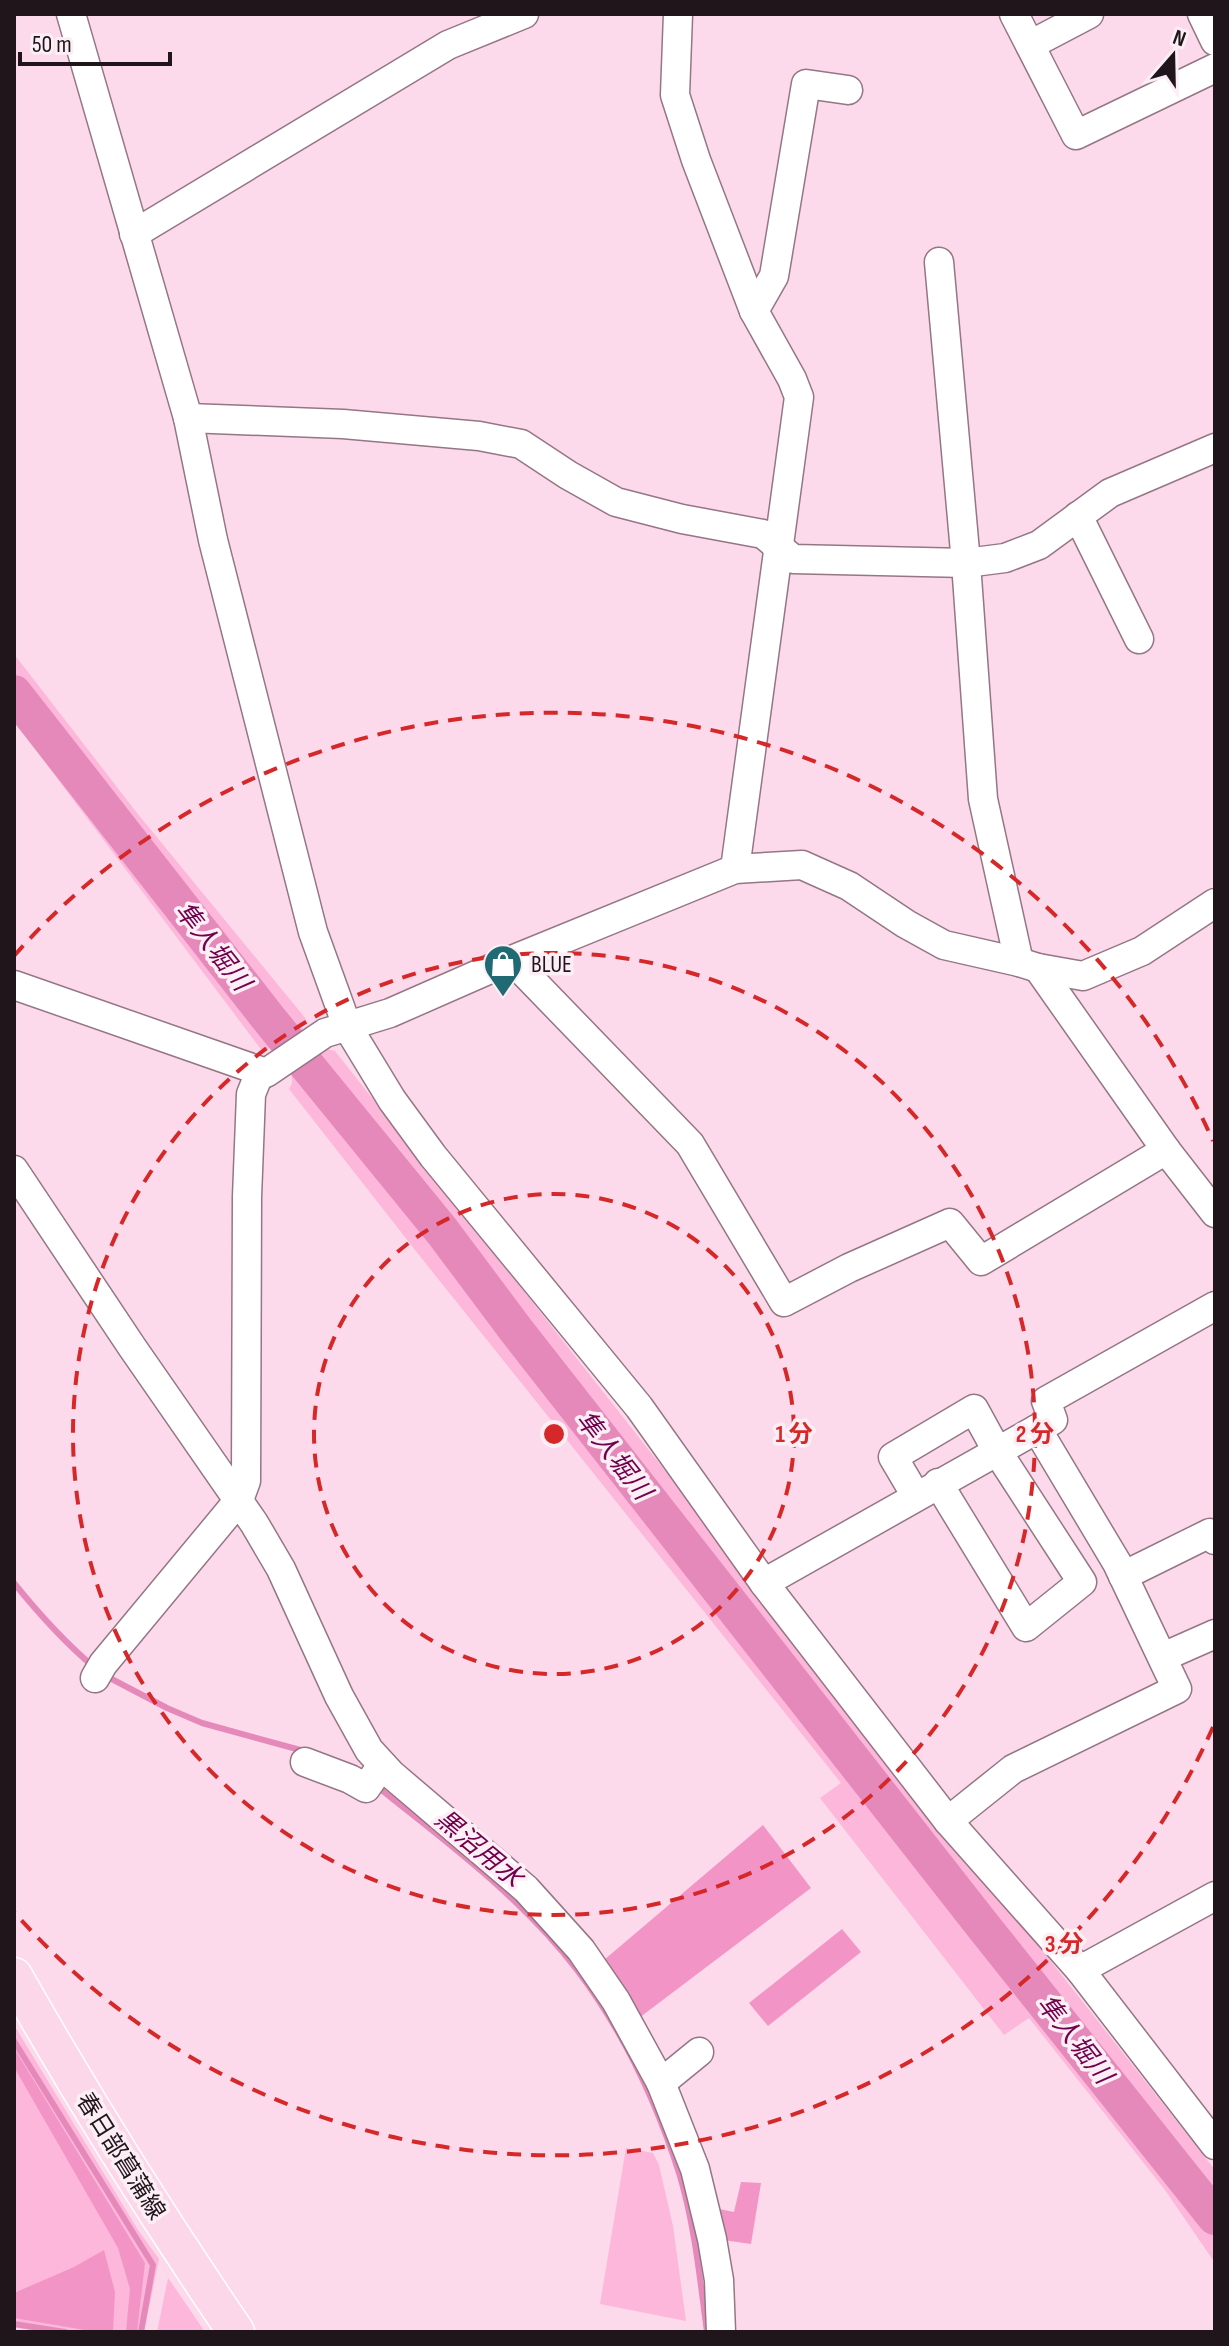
<svg xmlns="http://www.w3.org/2000/svg" width="1229" height="2346" font-family="'Sofia Sans Condensed','Noto Sans JP',sans-serif">
  <style>
    .green { fill: #fcb7da }
    .forest { fill: #f295c6 }
    .lines { fill: none; stroke-linecap: round; stroke-linejoin: round }
    .stream { stroke: #e589ba; stroke-width: 6 }
    .river { stroke: #e589ba; stroke-width: 36 }
    .minor-casing { stroke: #947685; stroke-width: 31 }
    .major-casing { stroke: #fff; stroke-width: 39 }
    .minor { stroke: #fff; stroke-width: 28 }
    .major { stroke: #fbd7e9; stroke-width: 36 }
    .ring { fill: none; stroke: #d62828; stroke-width: 4; stroke-dasharray: 14 10 }
    .labels { text-anchor: middle; stroke-width: 7; stroke-linejoin: round; paint-order: stroke }
    .poi-label { font-size: 24px; fill: #20151b; stroke: #fceef5; text-anchor: start }
    .street-label { font-size: 24px; fill: #20151b; stroke: #fceef5 }
    .water-label { font-size: 26px; font-style: italic; fill: #72004d; stroke: #fceef5 }
    .centre { fill: #d62828; stroke: #fceef5; stroke-width: 4 }
    .ring-label { font-size: 24px; text-anchor: middle; font-weight: bold; fill: #d62828; stroke: #fceef5; stroke-width: 7; stroke-linejoin: round; paint-order: stroke }
  </style>
  <rect width="100%" height="100%" fill="#fddaeb"/>
  <g class="green">
    <path d="M14,654L137,813L306,1019L300,1025L323,1053L327,1049L335,1051L1215,2170V2194L777,1646L725,1572L22,685L14,674Z"/>
    <path d="M14,707L82,797L301,1071L450,1266L696,1574L1215,2234V2263L1165,2190L1029,2018L1004,2035L820,1798L841,1783L419,1255L289,1089C300,1074 279,1060 269,1048L263,1052L14,721Z"/>
    <path d="M14,2025L138,2230L159,2259L144,2332H40L14,2327Z"/>
    <path d="M626,2148L653,2153L659,2165L673,2226L686,2321L600,2304Z"/>
    <path d="M168,2278L173,2285L205,2332H157Z"/>
  </g>
  <g class="forest">
    <path d="M763,1825L811,1888L639,2018L604,1960Z"/>
    <path d="M842,1929L861,1952L768,2026L749,2003Z"/>
    <path d="M14,2048L145,2263L137,2332H126L130,2289L118,2248L14,2067Z"/>
    <path d="M741,2182L761,2183L751,2244L723,2240L719,2209L734,2212Z"/>
    <path d="M104,2250L115,2292L113,2332H96L14,2318V2293L74,2267Z"/>
  </g>
  <g class="lines">
    <g class="stream">
      <path d="M14,1583C39,1614 64,1642 94,1667"/>
      <path d="M106,1676L167,1708L202,1723L304,1751"/>
      <path d="M375,1785C446,1841 522,1898 577,1970C623,2031 657,2103 680,2176C695,2227 700,2280 707,2332"/>
      <path d="M14,2041L153,2265L141,2332"/>
      <path d="M14,2324L65,2332"/>
    </g>
    <path class="river" d="M14,693L269,1019L442,1231L516,1330L983,1926L1215,2217"/>
    <defs>
      <g id="minor">
        <path d="M71,14L188,418L213,540L313,932L347,1026L392,1100L433,1156L639,1407L764,1583L948,1821L1080,1970L1215,2145"/>
        <path d="M678,14L675,95L696,160L754,311L792,379L799,397L735,869"/>
        <path d="M1014,14L1076,135L1215,68"/>
        <path d="M1202,14L1215,41"/>
        <path d="M1030,45L1089,14"/>
        <path d="M134,234L448,45L524,14"/>
        <path d="M939,262L966,563L983,799L1019,962"/>
        <path d="M754,311L774,276L806,84L848,90"/>
        <path d="M188,418L343,424L479,436L521,444L568,475L616,502L682,519L763,534L793,559L966,563L1005,558L1039,545L1110,493L1215,448"/>
        <path d="M1078,516L1139,639"/>
        <path d="M513,961L690,1144L784,1302L849,1268L950,1223L981,1261L1166,1150"/>
        <path d="M1038,968L1166,1150L1215,1213"/>
        <path d="M14,985L266,1073L325,1033L390,1013L497,966L735,869L802,865L849,886L906,924L944,945L1019,962L1038,968L1083,976L1142,951L1215,903"/>
        <path d="M14,1170L132,1347L254,1523L281,1569L339,1696L369,1750L391,1774L526,1889L581,1950L616,2001L661,2083L695,2169L712,2239L719,2280L721,2332"/>
        <path d="M916,1496L893,1457L974,1409L997,1451L1082,1582L1026,1627L938,1483"/>
        <path d="M1123,1576L1210,1533L1215,1540"/>
        <path d="M764,1583L1053,1420L1046,1401L1215,1306"/>
        <path d="M1163,1657L1215,1634"/>
        <path d="M95,1678L103,1664L239,1500L246,1481L247,1197L251,1094L260,1072"/>
        <path d="M305,1762L350,1779L366,1788L382,1765"/>
        <path d="M948,1821L1013,1769L1177,1689L1117,1563L1037,1429"/>
        <path d="M1080,1970L1215,1896"/>
        <path d="M661,2083L699,2052"/>
      </g>
      <path id="major" d="M14,1976C83,2098 157,2216 236,2332"/>
    </defs>
    <use href="#minor" class="minor-casing"/>
    <use href="#major" class="major-casing"/>
    <use href="#minor" class="minor"/>
    <use href="#major" class="major"/>
  </g>
  <g class="ring">
    <circle cx="554" cy="1434" r="240"/>
    <circle cx="554" cy="1434" r="481"/>
    <path d="M1213 1727A721 721 0 0 1 14 1912M14 956A721 721 0 0 1 1213 1141"/>
  </g>
  <defs>
    <symbol id="shop-pin" viewBox="-11 -11 22 30"><path d="M0 17L-7.5 6A9.5 9.5 0 1 1 7.5 6Z" fill="#1f6a73" stroke="#fceef5"/><path d="M-5-2.5h2.3a2.7 3.5 0 0 1 5.4 0H5L5.5 6h-11ZM-1.5-2.5h3a1.5 2.3 0 0 0-3 0Z" fill="#fff"/></symbol>
  </defs>
  <g fill-rule="evenodd">
    <use href="#shop-pin" x="481" y="942" width="44" height="60"/>
  </g>
  <g class="labels">
    <g class="poi-label">
      <text x="531" y="972">BLUE</text>
    </g>
    <g class="street-label">
      <text transform="translate(121 2156) rotate(58)" y="8">春日部菖蒲線</text>
    </g>
    <g class="water-label">
      <text transform="translate(213 946) rotate(52)" y="9">隼人堀川</text>
      <text transform="translate(614 1455) rotate(52)" y="9">隼人堀川</text>
      <text transform="translate(479 1848) rotate(40)" y="9">黒沼用水</text>
      <text transform="translate(1075 2039) rotate(52)" y="9">隼人堀川</text>
    </g>
  </g>
  <circle cx="554" cy="1434" r="12" class="centre"/>
  <g class="ring-label">
    <text x="794" y="1442">1 分</text>
    <text x="1035" y="1442">2 分</text>
    <text x="1064" y="1952">3 分</text>
  </g>
  <rect width="1229" height="2346" fill="none" stroke="#20151b" stroke-width="32"/>
  <g transform="translate(1173 56) rotate(20)" stroke="#fceef5" stroke-width="6" paint-order="stroke">
  <path d="M0-6L14 30L0 20L-14 30Z" fill="#20151b"/>
  <text y="-12" font-size="22" font-weight="bold" text-anchor="middle" fill="#20151b">N</text>
  </g>
  <path d="M20 52v12h150v-12" fill="none" stroke="#20151b" stroke-width="4"/>
  <text x="32" y="52" font-size="24" fill="#20151b" stroke="#fceef5" stroke-width="6" paint-order="stroke">50 m</text>
</svg>
